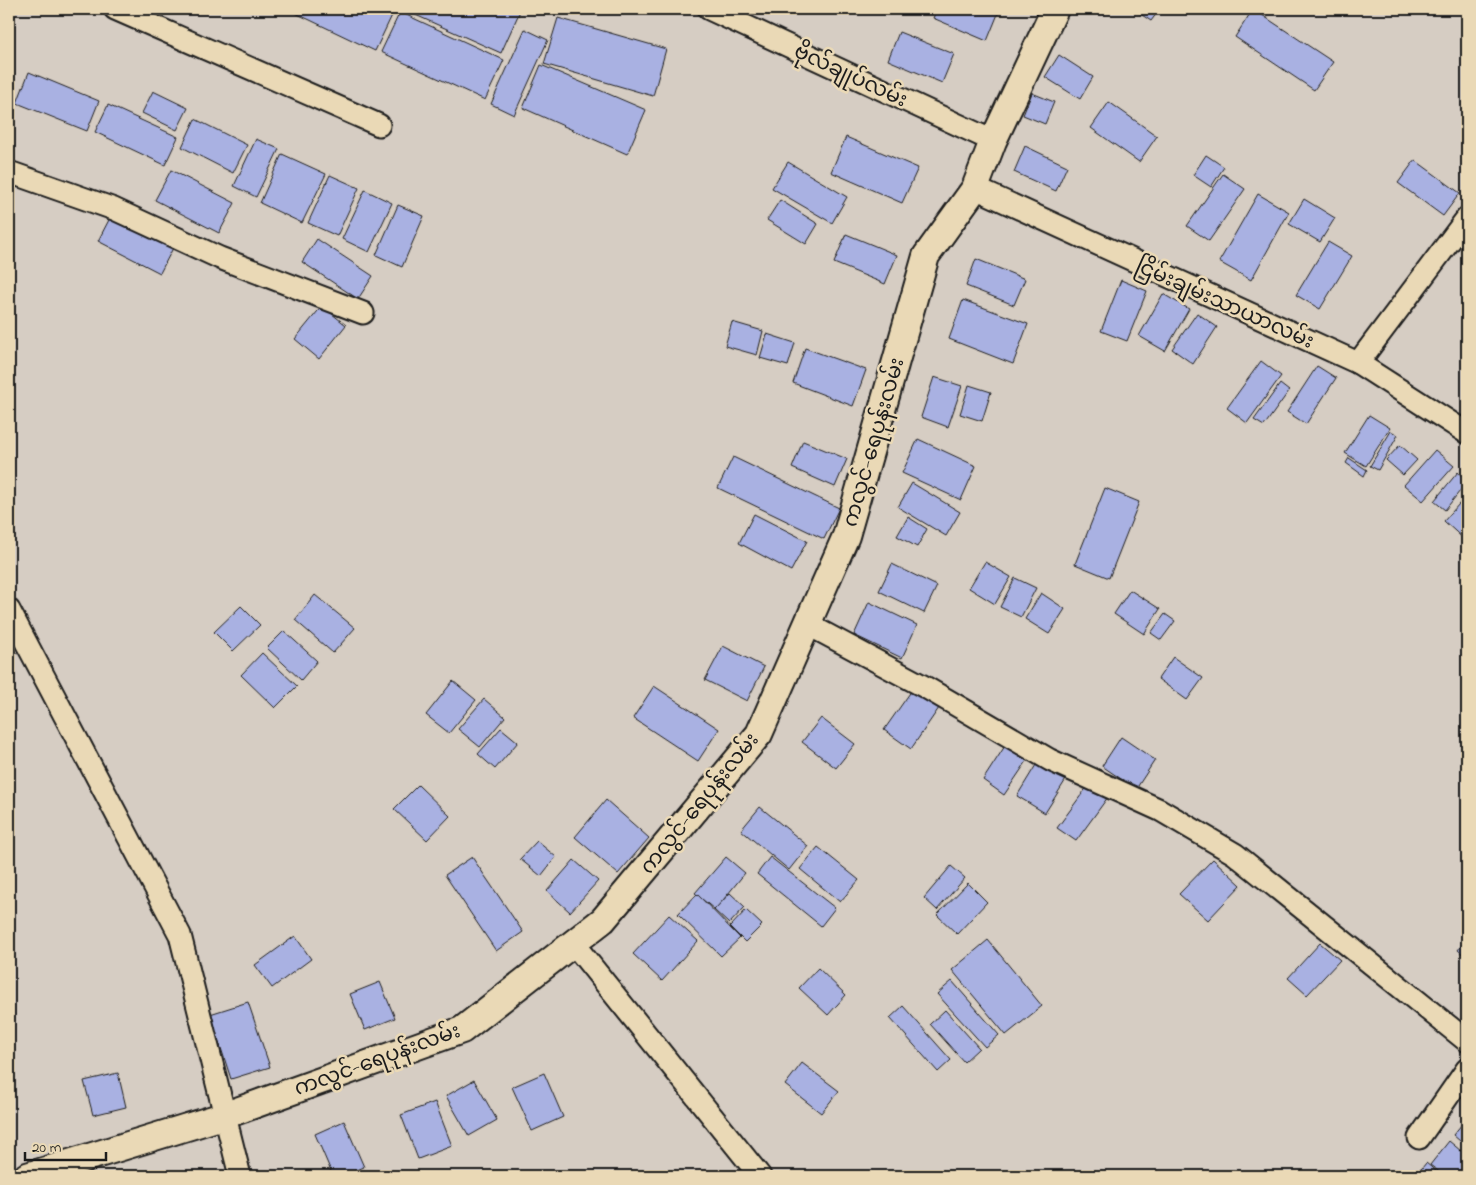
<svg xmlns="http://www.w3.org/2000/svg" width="1476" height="1185" font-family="'Indie Flower','Noto Sans Myanmar',sans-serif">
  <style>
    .building { fill: #a9b1e2; stroke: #1c1c1c }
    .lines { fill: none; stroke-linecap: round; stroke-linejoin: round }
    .minor-casing { stroke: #1c1c1c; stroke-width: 25 }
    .tertiary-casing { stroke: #1c1c1c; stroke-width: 30 }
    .minor { stroke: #ead9b6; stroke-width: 21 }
    .tertiary { stroke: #ead9b6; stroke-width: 26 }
    .labels { text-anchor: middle; stroke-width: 5; stroke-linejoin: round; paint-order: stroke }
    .street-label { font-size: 21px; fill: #1c1c1c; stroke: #ead9b6 }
  </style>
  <rect width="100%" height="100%" fill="#d6cdc3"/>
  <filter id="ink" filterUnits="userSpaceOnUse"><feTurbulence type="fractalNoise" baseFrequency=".02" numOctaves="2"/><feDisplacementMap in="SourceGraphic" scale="10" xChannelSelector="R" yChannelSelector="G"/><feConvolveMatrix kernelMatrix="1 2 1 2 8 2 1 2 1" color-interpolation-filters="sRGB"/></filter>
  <g filter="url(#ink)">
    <g class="building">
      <path d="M287,9H395L375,51Z"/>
      <path d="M402,9H514L520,11L501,53Z"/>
      <path d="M937,9H1000L987,41L933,18Z"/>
      <path d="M1133,9H1160L1151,21Z"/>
      <path d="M1253,9L1333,62L1314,90L1235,37Z"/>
      <path d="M400,12L504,60L485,100L381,52Z"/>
      <path d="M558,18L666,49L653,96L544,64Z"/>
      <path d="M525,29L548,40L514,115L491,104Z"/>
      <path d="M899,32L954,54L942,83L888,60Z"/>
      <path d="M1059,55L1093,77L1080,99L1045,77Z"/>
      <path d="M541,65L646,110L627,154L523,108Z"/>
      <path d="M29,72L99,101L87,131L17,103Z"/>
      <path d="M153,91L188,108L177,130L142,113Z"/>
      <path d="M1032,93L1054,102L1045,124L1023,115Z"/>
      <path d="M1109,102L1157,136L1139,162L1091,128Z"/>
      <path d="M108,105L178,137L165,165L95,132Z"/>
      <path d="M195,119L247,145L233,173L182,147Z"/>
      <path d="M846,137L918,168L902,203L831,172Z"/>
      <path d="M256,139L279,149L256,197L234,186Z"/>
      <path d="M1025,146L1067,166L1056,191L1014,172Z"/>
      <path d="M282,154L326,174L302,223L260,203Z"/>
      <path d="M1206,155L1224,167L1211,187L1193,175Z"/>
      <path d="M1415,160L1460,193L1443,216L1398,183Z"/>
      <path d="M788,162L847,197L832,223L772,188Z"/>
      <path d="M171,170L235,203L219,233L155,200Z"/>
      <path d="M1223,174L1245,189L1209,241L1187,226Z"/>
      <path d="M330,175L359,188L337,236L308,223Z"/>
      <path d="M365,190L392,203L369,252L342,239Z"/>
      <path d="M1258,194L1289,212L1251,280L1219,262Z"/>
      <path d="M1304,199L1335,218L1320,242L1289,224Z"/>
      <path d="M780,200L818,224L806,244L767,220Z"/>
      <path d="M398,205L424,216L402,267L376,255Z"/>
      <path d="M111,216L173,248L160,273L98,241Z"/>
      <path d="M846,234L897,255L885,284L834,263Z"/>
      <path d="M317,239L373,276L358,299L302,262Z"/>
      <path d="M1328,242L1352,256L1320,309L1296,295Z"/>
      <path d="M976,259L1025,279L1014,305L966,286Z"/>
      <path d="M1121,280L1147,291L1127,341L1101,331Z"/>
      <path d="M1163,294L1189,309L1165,351L1139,336Z"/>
      <path d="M963,300L1028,324L1013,364L949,339Z"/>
      <path d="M322,306L346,325L319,359L295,339Z"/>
      <path d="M1197,313L1217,327L1193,364L1172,349Z"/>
      <path d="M732,322L763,331L757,355L725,346Z"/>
      <path d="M767,334L795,343L788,366L760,358Z"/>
      <path d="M805,348L866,370L853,406L793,383Z"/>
      <path d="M1261,361L1281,376L1247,423L1227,408Z"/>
      <path d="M1317,366L1336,378L1306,424L1287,412Z"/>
      <path d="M934,377L962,386L948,427L921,417Z"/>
      <path d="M1280,384L1289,391L1264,426L1254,420Z"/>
      <path d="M969,385L991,392L982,421L960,414Z"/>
      <path d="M1369,415L1390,428L1366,466L1345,453Z"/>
      <path d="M1391,431L1398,435L1378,470L1370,466Z"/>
      <path d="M918,439L976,466L961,500L902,473Z"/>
      <path d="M803,441L847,459L835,487L792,468Z"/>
      <path d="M1400,445L1417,460L1403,475L1386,460Z"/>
      <path d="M1435,450L1454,466L1423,501L1404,485Z"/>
      <path d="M733,457L839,508L824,539L718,488Z"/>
      <path d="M1349,458L1367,470L1364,476L1346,463Z"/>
      <path d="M1458,472L1467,482L1445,510L1434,501Z"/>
      <path d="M912,483L960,512L946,536L898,507Z"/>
      <path d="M1105,488L1139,502L1109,578L1075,564Z"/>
      <path d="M1467,495V542L1444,521Z"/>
      <path d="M754,514L807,541L791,571L739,543Z"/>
      <path d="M908,517L927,529L917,547L897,536Z"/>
      <path d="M985,562L1011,577L995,604L969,588Z"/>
      <path d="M892,564L937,586L924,613L879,591Z"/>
      <path d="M1015,578L1036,588L1021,617L1000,607Z"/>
      <path d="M1130,590L1160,609L1144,634L1114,614Z"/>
      <path d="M1041,593L1065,609L1049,634L1025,619Z"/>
      <path d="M315,595L355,628L333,653L295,620Z"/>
      <path d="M869,602L917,625L902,658L854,635Z"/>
      <path d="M241,606L260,625L233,651L214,632Z"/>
      <path d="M1165,614L1175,621L1161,640L1151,633Z"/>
      <path d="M284,631L317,661L301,680L267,648Z"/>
      <path d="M723,646L764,667L747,701L705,680Z"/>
      <path d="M262,653L297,686L275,708L241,675Z"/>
      <path d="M1173,657L1203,678L1187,700L1158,679Z"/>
      <path d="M453,681L476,700L449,733L426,715Z"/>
      <path d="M654,686L719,729L698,761L633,718Z"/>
      <path d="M912,690L939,708L911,749L884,730Z"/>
      <path d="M484,699L505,717L480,747L458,729Z"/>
      <path d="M821,718L855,744L836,768L802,742Z"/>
      <path d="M501,728L518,742L495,769L478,754Z"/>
      <path d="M1121,737L1155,760L1136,789L1102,766Z"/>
      <path d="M1005,746L1027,761L1004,795L983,780Z"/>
      <path d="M1039,760L1067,778L1045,813L1017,796Z"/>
      <path d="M1090,783L1108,797L1076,841L1057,828Z"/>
      <path d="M418,785L450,816L427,840L394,809Z"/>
      <path d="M606,800L649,838L618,874L575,837Z"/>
      <path d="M760,807L808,846L789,870L741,830Z"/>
      <path d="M537,841L556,857L541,876L520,859Z"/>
      <path d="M818,847L859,880L840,902L800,869Z"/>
      <path d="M472,857L523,932L496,951L445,875Z"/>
      <path d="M726,857L745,873L715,910L695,893Z"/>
      <path d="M770,857L835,908L821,926L757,874Z"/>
      <path d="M1213,859L1241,885L1208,920L1179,894Z"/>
      <path d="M574,860L598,881L570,912L547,891Z"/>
      <path d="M951,866L965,878L937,910L924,898Z"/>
      <path d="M968,883L987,902L957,934L937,915Z"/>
      <path d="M730,893L745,907L729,924L714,910Z"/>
      <path d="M697,894L740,938L721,956L678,914Z"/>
      <path d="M746,910L762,925L745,942L730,927Z"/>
      <path d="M669,915L698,941L662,981L633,954Z"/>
      <path d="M295,936L311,959L272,988L255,965Z"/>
      <path d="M1467,938V958L1458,950Z"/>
      <path d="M988,940L1042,1006L1006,1035L952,970Z"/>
      <path d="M1320,943L1340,960L1307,995L1288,978Z"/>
      <path d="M818,968L846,995L828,1015L799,988Z"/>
      <path d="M952,981L999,1035L985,1047L937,994Z"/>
      <path d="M380,982L395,1018L365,1030L350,994Z"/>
      <path d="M248,1002L270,1067L231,1079L210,1014Z"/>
      <path d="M903,1006L951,1060L938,1072L890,1018Z"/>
      <path d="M945,1010L979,1048L964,1062L930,1024Z"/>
      <path d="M802,1063L839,1091L821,1113L785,1085Z"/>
      <path d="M118,1073L126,1107L93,1115L84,1081Z"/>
      <path d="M544,1073L563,1117L532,1131L512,1087Z"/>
      <path d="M474,1080L497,1120L469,1136L446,1096Z"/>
      <path d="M435,1102L452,1146L418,1159L401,1115Z"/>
      <path d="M1467,1118V1147L1453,1135Z"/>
      <path d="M344,1121L364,1167L343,1176H333L315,1134Z"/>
      <path d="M1449,1141L1467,1156V1176H1445L1430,1165Z"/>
      <path d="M1426,1163L1442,1176H1422L1418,1173Z"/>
    </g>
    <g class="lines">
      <defs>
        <g id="minor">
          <path d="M115,9L379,125"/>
          <path d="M709,9L993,141"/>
          <path d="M9,172L114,209L220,258L363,313"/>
          <path d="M975,188L1358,363L1467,433"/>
          <path d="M1358,363L1467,218"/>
          <path d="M9,610L180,935L240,1176"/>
          <path d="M807,624L925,687L1050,760L1160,810L1235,854L1467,1041"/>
          <path d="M573,943L760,1176"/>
          <path d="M1419,1138L1467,1069"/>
        </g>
        <path id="tertiary" d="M27,1176L223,1116L462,1030L603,920L759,734L846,536L926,256L975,188L993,141L1055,9"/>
      </defs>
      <use href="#minor" class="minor-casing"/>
      <use href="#tertiary" class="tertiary-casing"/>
      <use href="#minor" class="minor"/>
      <use href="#tertiary" class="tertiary"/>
    </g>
  </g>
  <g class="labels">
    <g class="street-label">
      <text transform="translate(851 75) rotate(25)" y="7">ဗိုလ်ချုပ်လမ်း</text>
      <text transform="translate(1225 303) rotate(24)" y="7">ငြိမ်းချမ်းသာယာလမ်း</text>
      <text transform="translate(873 442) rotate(-74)" y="7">ကလွင်-ရေပုန်းလမ်း</text>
      <text transform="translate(699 803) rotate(-51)" y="7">ကလွင်-ရေပုန်းလမ်း</text>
      <text transform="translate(377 1059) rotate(-20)" y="7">ကလွင်-ရေပုန်းလမ်း</text>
    </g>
  </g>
  <rect width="1476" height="1185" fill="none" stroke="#ead9b6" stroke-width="30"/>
  <rect x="15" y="15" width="1446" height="1155" fill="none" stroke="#1c1c1c" stroke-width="2" filter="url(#ink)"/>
  <path d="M25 1152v8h81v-8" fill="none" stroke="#1c1c1c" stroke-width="2.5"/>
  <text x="32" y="1152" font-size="15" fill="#1c1c1c" stroke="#ead9b6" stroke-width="4" paint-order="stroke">20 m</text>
</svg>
